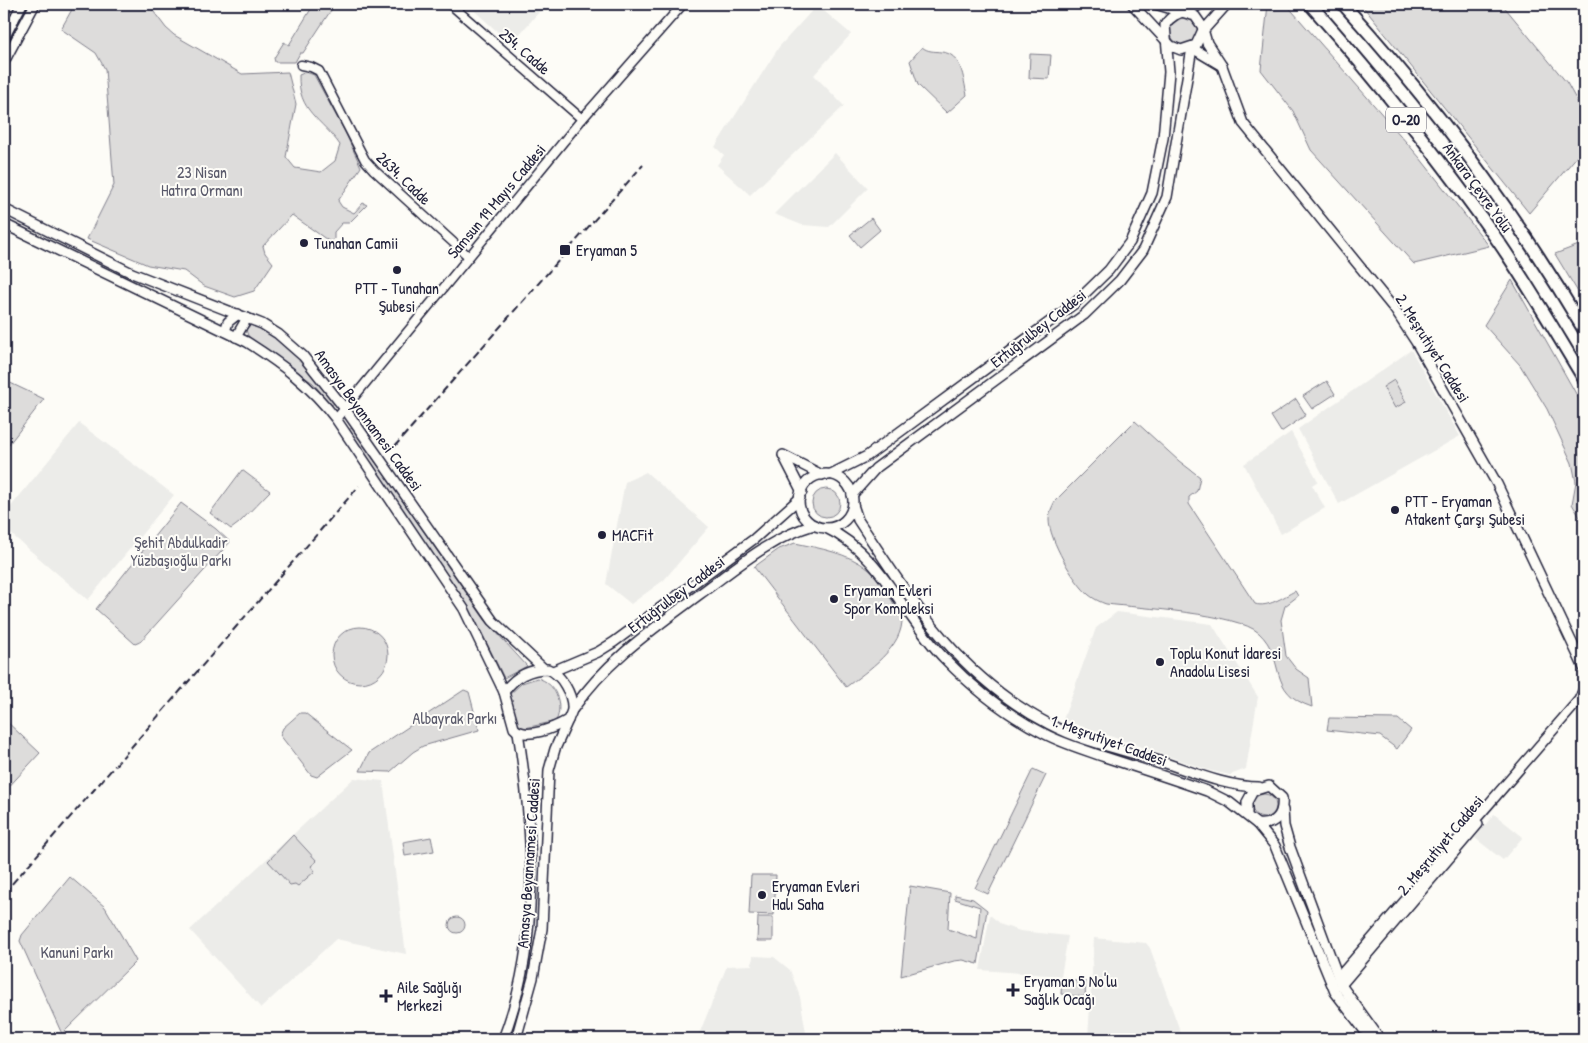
<svg xmlns="http://www.w3.org/2000/svg" width="1588" height="1043" font-family="'Patrick Hand',sans-serif">
  <style>
    .built { fill: #ecece9 }
    .green { fill: #dddcdb; stroke: #807f8b }
    .lines { fill: none; stroke-linecap: round; stroke-linejoin: round }
    .tertiary-casing { stroke: #22223b; stroke-width: 11 }
    .secondary-casing { stroke: #22223b; stroke-width: 12 }
    .motorway-casing { stroke: #22223b; stroke-width: 15 }
    .tertiary { stroke: #fdfcf7; stroke-width: 8 }
    .secondary { stroke: #fdfcf7; stroke-width: 9 }
    .motorway { stroke: #fdfcf7; stroke-width: 11 }
    .rail { stroke: #22223b; stroke-width: 2; stroke-dasharray: 8 4; stroke-linecap: butt }
    .poi-dot { fill: #22223b; stroke: #fdfcf7; stroke-width: 2 }
    .labels { text-anchor: middle; stroke-width: 4; stroke-linejoin: round; paint-order: stroke }
    .shield { fill: #fdfcf7; stroke: #646373; stroke-width: 1 }
    .shield-label { font-size: 15px; font-weight: bold; fill: #22223b }
    .street-label { font-size: 16px; fill: #22223b; stroke: #fdfcf7 }
    .park-label { font-size: 16px; fill: #5a5a6b; stroke: #fdfcf7 }
    .poi-label { font-size: 16px; fill: #22223b; stroke: #fdfcf7; text-anchor: start }
  </style>
  <rect width="100%" height="100%" fill="#fdfcf7"/>
  <filter id="ink" filterUnits="userSpaceOnUse"><feTurbulence type="fractalNoise" baseFrequency=".02" numOctaves="2"/><feDisplacementMap in="SourceGraphic" scale="10" xChannelSelector="R" yChannelSelector="G"/><feConvolveMatrix kernelMatrix="1 2 1 2 8 2 1 2 1" color-interpolation-filters="sRGB"/></filter>
  <g filter="url(#ink)">
    <g class="built">
      <path d="M467,4H546L511,44Z"/>
      <path d="M817,5L851,34L814,75L844,106L750,195L717,165L724,155L715,147L779,47Z"/>
      <path d="M835,153L868,188L829,227L802,225L774,214Z"/>
      <path d="M1411,350L1460,436L1339,504L1298,429Z"/>
      <path d="M79,423L174,495L88,600L4,528V515Z"/>
      <path d="M1291,432L1318,481L1312,485L1325,508L1281,534L1244,464Z"/>
      <path d="M646,472L709,527L664,580L631,604L606,584L625,482Z"/>
      <path d="M1117,612L1212,624L1258,697L1246,769L1230,775L1211,771L1063,720L1096,628Z"/>
      <path d="M354,778L383,781L406,954L336,939L261,1008L190,930Z"/>
      <path d="M1494,814L1523,837L1503,860L1475,838Z"/>
      <path d="M990,915L1002,925L1020,931L1068,936L1061,976L980,970Z"/>
      <path d="M1094,938L1146,943L1150,948L1183,1039H1088Z"/>
      <path d="M753,956L774,957L790,970L800,997L807,1039H697L727,966L752,965Z"/>
    </g>
    <g class="green">
      <path d="M75,4H148L166,28L174,35L242,74L288,72L296,104L286,157L295,168L321,172L335,161L340,145C321,118 298,112 299,75L306,72L314,75L345,132L361,167L338,201L342,207L354,213L363,203L367,205L349,223H342L334,232V239L330,242L292,215L263,246L265,253L273,263L254,291L235,297L204,286L184,271L148,265L87,239L114,185L105,69L96,53L61,29Z"/>
      <path d="M314,4H335L303,53H300L295,62H275L274,58L284,42L289,45Z"/>
      <path d="M1268,4H1286L1420,158L1489,246L1414,264L1311,150L1293,111L1261,70Z"/>
      <path d="M1361,4H1502L1567,83L1584,114V148L1529,213Z"/>
      <circle cx="1184" cy="31" r="14"/>
      <path d="M922,47C928,52 934,51 941,52C962,53 963,78 967,95L947,113L918,85L910,61Z"/>
      <path d="M1030,54L1051,55L1049,79L1029,78Z"/>
      <path d="M871,218L880,230L860,247L850,235Z"/>
      <path d="M1584,243V302L1555,254Z"/>
      <path d="M1512,280L1584,408V524L1572,504L1576,482L1572,463L1547,409L1520,365L1484,325Z"/>
      <path d="M254,325C290,339 312,373 335,403L331,405L313,383L249,338L246,330L249,326Z"/>
      <path d="M4,380L44,399L9,444L4,440Z"/>
      <path d="M1394,380L1406,402L1395,408L1383,387Z"/>
      <path d="M1327,381L1335,394L1312,409L1303,396Z"/>
      <path d="M1296,399L1306,415L1281,432L1271,416Z"/>
      <path d="M1135,421L1179,461L1200,477L1197,491L1189,497V504L1255,604C1268,608 1283,597 1295,591L1298,596L1285,606L1281,620L1286,656L1296,669L1309,678L1312,707C1266,692 1287,659 1259,633C1237,613 1139,608 1106,604C1100,602 1094,599 1089,595C1074,583 1049,539 1049,520C1049,513 1052,507 1055,501Z"/>
      <path d="M352,428L485,620L527,666L504,678L469,607L348,430Z"/>
      <path d="M242,470L270,491L239,523L231,529L210,513Z"/>
      <circle cx="826" cy="503" r="14"/>
      <path d="M181,503L216,529L230,542L140,642L135,644L96,609Z"/>
      <path d="M795,543C818,548 849,553 868,569C882,580 892,602 902,617C904,647 867,671 846,687L754,567L779,549Z"/>
      <circle cx="360" cy="655" r="28"/>
      <path d="M537,678C555,682 564,704 556,721L525,728L517,724L509,695L522,683Z"/>
      <path d="M464,690L469,692L479,730L423,746L413,752L390,772L360,771L369,753Z"/>
      <path d="M300,713H305L352,750L317,777L311,775L280,735L283,728Z"/>
      <path d="M1329,718L1398,719L1411,730L1397,749L1380,736L1327,730Z"/>
      <path d="M4,719L40,753L4,792Z"/>
      <path d="M1033,769L1046,775L988,894L975,888Z"/>
      <circle cx="1264" cy="806" r="12"/>
      <path d="M293,835L317,861L311,866L315,871L298,886L295,884L290,885L268,861Z"/>
      <path d="M431,837L434,851L405,856L403,842Z"/>
      <path d="M751,875H776L774,915L749,914Z"/>
      <path d="M70,877L105,907L136,961L62,1034L20,941L22,935Z"/>
      <path d="M910,886L950,893L948,929L977,939L980,907L955,899V895L973,899L987,910L978,964L963,960L954,961L901,976Z"/>
      <circle cx="457" cy="925" r="8"/>
      <path d="M758,917H773V941H757Z"/>
      <path d="M1062,980L1086,982L1085,997L1061,994Z"/>
    </g>
    <g class="lines">
      <defs>
        <g id="tertiary">
          <path d="M450,4L582,119"/>
          <path d="M301,65L311,67L319,71L365,160L374,170L468,256"/>
          <path d="M336,419L582,119L683,4"/>
        </g>
        <g id="secondary">
          <path d="M1132,4L1171,46L1181,50L1196,45L1202,32L1227,4"/>
          <path d="M1155,4L1195,16L1202,26L1207,43L1222,66L1192,48"/>
          <path d="M4,38L22,4"/>
          <path d="M4,62L35,4"/>
          <path d="M1222,66L1243,123L1395,310L1416,342L1497,484L1584,668"/>
          <path d="M4,209L132,273L262,324L278,334L303,356L345,409L493,621L544,669"/>
          <path d="M4,224L247,342C283,365 310,385 336,419L464,609L504,692"/>
          <path d="M225,331L228,322L238,314"/>
          <path d="M236,337L247,318"/>
          <circle cx="826" cy="501" r="27"/>
          <path d="M829,475L867,456L1074,304L1109,270L1130,242L1152,193L1163,138L1169,72L1165,25C1173,11 1189,12 1201,4"/>
          <path d="M802,492L783,455L822,475"/>
          <path d="M852,495L876,468L1084,315L1120,280L1143,250L1167,197L1192,48"/>
          <path d="M853,505L858,520C912,602 960,678 1049,724C1081,741 1119,749 1153,759C1186,769 1224,787 1259,787"/>
          <path d="M826,528C882,554 903,617 945,659C974,689 1007,715 1045,734C1064,744 1085,750 1105,757C1139,768 1173,779 1207,791L1229,802L1257,824C1275,826 1284,815 1282,798L1269,786L1253,791L1247,802V816"/>
          <path d="M548,669C561,674 573,695 572,709C572,712 569,717 568,720C556,727 525,741 514,728L504,692C515,676 529,669 548,669Z"/>
          <path d="M553,671L598,652L614,642L754,539L800,498"/>
          <path d="M573,709C606,661 653,629 700,594C737,567 770,538 814,525"/>
          <path d="M1283,810L1284,826L1290,847L1341,985L1380,1039"/>
          <path d="M1257,824L1275,846L1335,992L1371,1039"/>
          <path d="M1338,978L1579,700L1584,689"/>
          <path d="M1341,985L1478,824"/>
          <path d="M503,1039C541,941 534,834 518,732"/>
          <path d="M516,1039L533,978L542,929L549,770L555,749L568,720"/>
        </g>
        <g id="motorway">
          <path d="M1310,4C1376,79 1440,158 1498,241C1529,286 1556,333 1584,379"/>
          <path d="M1343,4C1434,104 1515,213 1584,330"/>
        </g>
      </defs>
      <use href="#tertiary" class="tertiary-casing"/>
      <use href="#secondary" class="secondary-casing"/>
      <use href="#motorway" class="motorway-casing"/>
      <use href="#tertiary" class="tertiary"/>
      <use href="#secondary" class="secondary"/>
      <use href="#motorway" class="motorway"/>
      <g class="rail">
        <path d="M394,447L643,165"/>
        <path d="M4,893L359,486"/>
      </g>
    </g>
  </g>
  <g class="poi-dot">
    <circle cx="304" cy="243" r="5"/>
    <rect x="559" y="244" width="12" height="12" rx="2.5"/>
    <circle cx="397" cy="270" r="5"/>
    <circle cx="1395" cy="510" r="5"/>
    <circle cx="602" cy="535" r="5"/>
    <circle cx="834" cy="599" r="5"/>
    <circle cx="1160" cy="662" r="5"/>
    <circle cx="762" cy="895" r="5"/>
    <path d="M1010.5 982.5h5v5h5v5h-5v5h-5v-5h-5v-5h5z"/>
    <path d="M383.5 988.5h5v5h5v5h-5v5h-5v-5h-5v-5h5z"/>
  </g>
  <g class="labels">
    <rect class="shield" x="1386" y="107.5" width="40" height="25" rx="4"/>
    <g class="shield-label">
      <text x="1406" y="125">O-20</text>
    </g>
    <g class="street-label">
      <text transform="translate(525 51) rotate(41)" y="6">254. Cadde</text>
      <text transform="translate(404 178) rotate(44)" y="6">2634. Cadde</text>
      <text transform="translate(1478 187) rotate(54)" y="6">Ankara Çevre Yolu</text>
      <text transform="translate(496 201) rotate(-50)" y="6">Samsun 19 Mayıs Caddesi</text>
      <text transform="translate(1038 328) rotate(-38)" y="6">Ertuğrulbey Caddesi</text>
      <text transform="translate(1433 348) rotate(58)" y="6">2. Meşrutiyet Caddesi</text>
      <text transform="translate(369 420) rotate(54)" y="6">Amasya Beyannamesi Caddesi</text>
      <text transform="translate(676 594) rotate(-37)" y="6">Ertuğrulbey Caddesi</text>
      <text transform="translate(1109 740) rotate(20)" y="6">1. Meşrutiyet Caddesi</text>
      <text transform="translate(1440 845) rotate(-50)" y="6">2. Meşrutiyet Caddesi</text>
      <text transform="translate(528 863) rotate(-86)" y="6">Amasya Beyannamesi Caddesi</text>
    </g>
    <g class="park-label">
      <text x="202" y="178">23 Nisan<tspan x="202" dy="18">Hatıra Ormanı</tspan></text>
      <text x="181" y="548">Şehit Abdulkadir<tspan x="181" dy="18">Yüzbaşıoğlu Parkı</tspan></text>
      <text x="455" y="724">Albayrak Parkı</text>
      <text x="77" y="958">Kanuni Parkı</text>
    </g>
    <g class="poi-label">
      <text x="314" y="249">Tunahan Camii</text>
      <text x="576" y="256">Eryaman 5</text>
      <text x="397" y="294" text-anchor="middle">PTT - Tunahan<tspan x="397" dy="18">Şubesi</tspan></text>
      <text x="1405" y="507">PTT - Eryaman<tspan x="1405" dy="18">Atakent Çarşı Şubesi</tspan></text>
      <text x="612" y="541">MACFit</text>
      <text x="844" y="596">Eryaman Evleri<tspan x="844" dy="18">Spor Kompleksi</tspan></text>
      <text x="1170" y="659">Toplu Konut İdaresi<tspan x="1170" dy="18">Anadolu Lisesi</tspan></text>
      <text x="772" y="892">Eryaman Evleri<tspan x="772" dy="18">Halı Saha</tspan></text>
      <text x="1024" y="987">Eryaman 5 No'lu<tspan x="1024" dy="18">Sağlık Ocağı</tspan></text>
      <text x="397" y="993">Aile Sağlığı<tspan x="397" dy="18">Merkezi</tspan></text>
    </g>
  </g>
  <rect width="1588" height="1043" fill="none" stroke="#fdfcf7" stroke-width="20"/>
  <rect x="10" y="10" width="1568" height="1023" fill="none" stroke="#22223b" stroke-width="2" filter="url(#ink)"/>
</svg>
